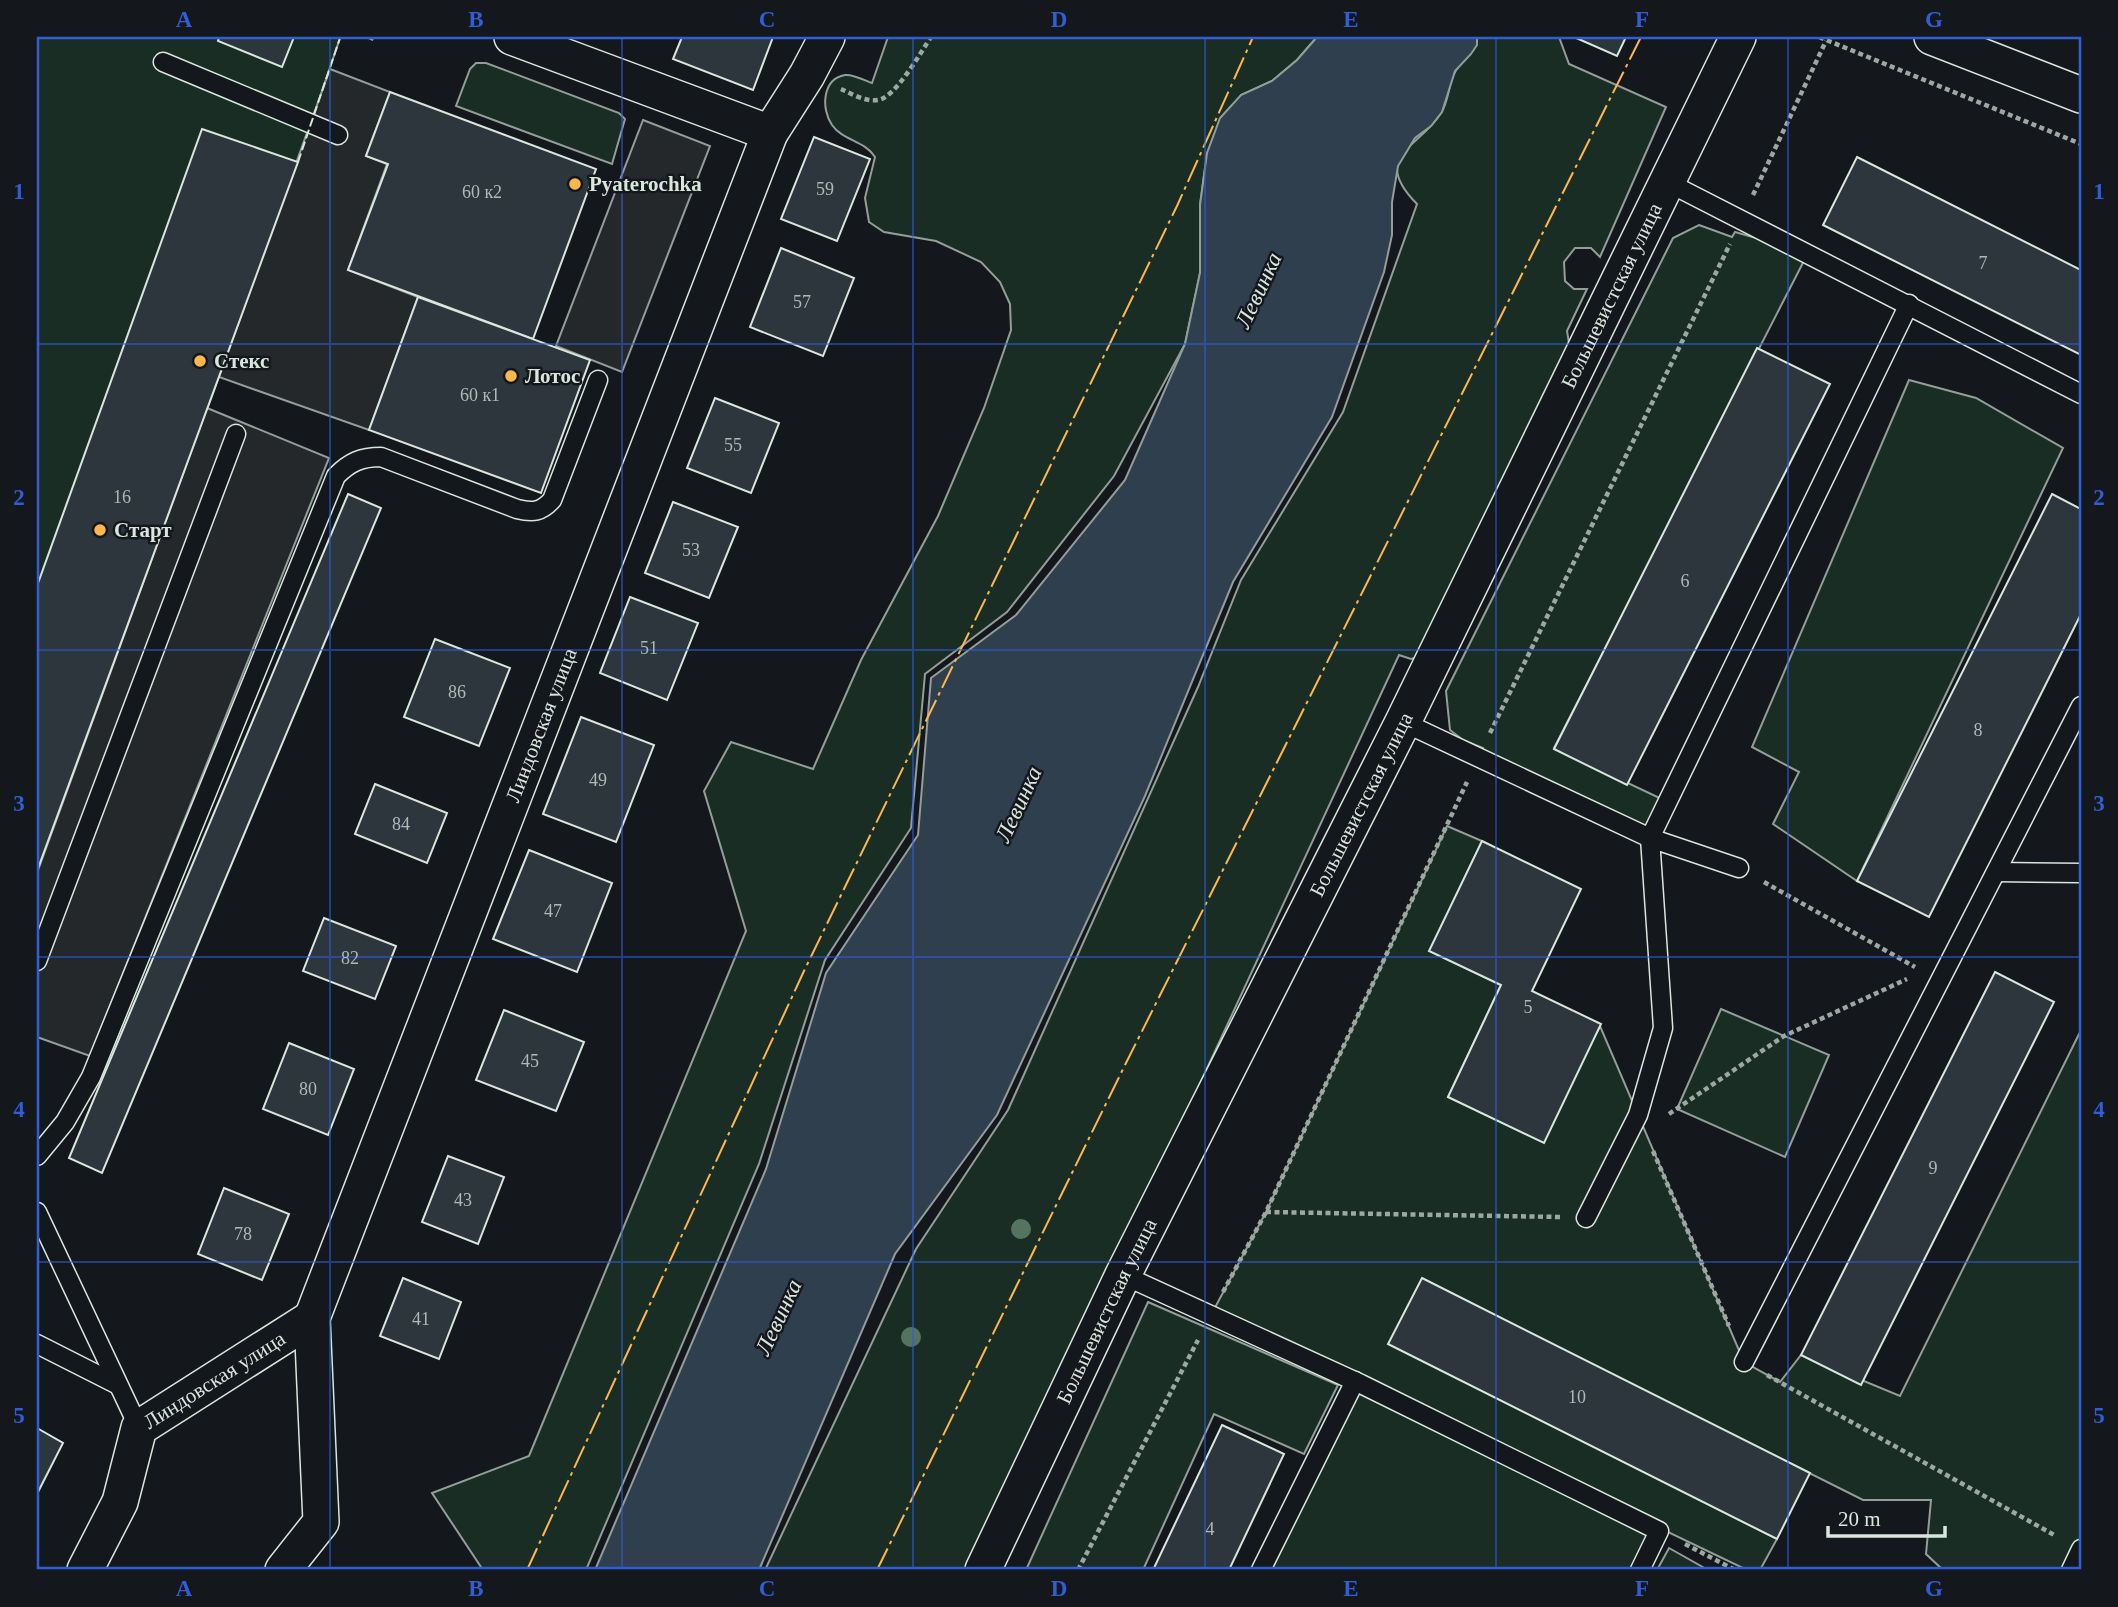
<svg xmlns="http://www.w3.org/2000/svg" width="2118" height="1607" font-family="Georgia,serif">
  <style>
    .green { fill: #1a2d24; stroke: #939e99; stroke-width: 2 }
    .parking { fill: #24282b; stroke: #939e99; stroke-width: 2 }
    .water { fill: #2f3f4d; stroke: #939e99; stroke-width: 2 }
    .building { fill: #2c363c; stroke: #d8e6dc; stroke-width: 2 }
    .lines { fill: none; stroke-linecap: round; stroke-linejoin: round }
    .lane-casing { stroke: #d8e6dc; stroke-width: 21 }
    .street-casing { stroke: #d8e6dc; stroke-width: 38 }
    .path { stroke: #9da8a2; stroke-width: 4.5; stroke-dasharray: 5 3.5; stroke-linecap: butt }
    .lane { stroke: #14181c; stroke-width: 18 }
    .street { stroke: #14181c; stroke-width: 35 }
    .fence { stroke: #d8e6dc; stroke-width: 2; stroke-dasharray: 9 3.5; stroke-linecap: butt }
    .power { stroke: #ffb74d; stroke-width: 2; stroke-dasharray: 24 5 3.5 5; stroke-linecap: butt }
    .tree { fill: #55745f }
    .grid { fill: none; stroke: #305dd8; stroke-width: 2; stroke-opacity: 0.55 }
    .poi-dot { fill: #ffb74d; stroke: #14181c; stroke-width: 2.5 }
    .labels { text-anchor: middle; stroke-width: 5; stroke-linejoin: round; paint-order: stroke }
    .number-label { font-size: 18px; fill: #adbab4 }
    .poi-label { font-size: 21px; font-weight: bold; fill: #d8e6dc; stroke: #14181c; text-anchor: start }
    .street-label { font-size: 21px; fill: #d8e6dc; stroke: #14181c }
    .water-label { font-size: 23px; font-style: italic; fill: #d8e6dc; stroke: #14181c }
    .neatline { fill: none; stroke: #305dd8; stroke-width: 2.5 }
    .grid-label { font-size: 23px; text-anchor: middle; font-weight: bold; fill: #305dd8 }
  </style>
  <rect width="100%" height="100%" fill="#14181c"/>
  <g class="green">
    <path d="M37,37L340,38L298,162L37,871Z"/>
    <path d="M888,37H1317L1297,60L1272,81L1241,95L1207,153L1200,205V273L1185,344L1114,476L1007,612L925,674L911,828L825,960L759,1164L586,1570H483L432,1493L529,1456L746,931L704,791L731,742L813,769L861,660L938,516L984,408L1011,330L1010,304L1000,282L981,262L936,241L884,232L869,222L865,198L875,157C864,140 843,141 832,125C821,109 822,79 845,75C853,74 864,80 872,83Z"/>
    <path d="M1477,37H1559L1569,64L1666,107L1600,257L1591,248H1575L1564,262L1565,281L1574,289H1587L1567,331L1569,343L1422,656L1411,659L1399,655L1092,1316L969,1570H765L916,1249L1008,1110L1198,687L1241,580L1343,412L1417,204C1369,155 1420,148 1441,113C1449,101 1448,85 1455,72C1462,58 1477,54 1477,37Z"/>
    <path d="M476,63H486L619,113L625,119L612,164L456,106L470,69Z"/>
    <path d="M1699,225L1732,237L1735,232L1808,253L1554,748L1668,802L1650,838L1478,759L1483,748L1463,740L1450,730L1446,691L1673,238Z"/>
    <path d="M1909,380L1976,398L2063,448L1857,881L1773,824L1799,772L1752,747Z"/>
    <path d="M1447,826L1482,841L1430,951L1501,985L1448,1097L1541,1141L1600,1026L1744,1362L1780,1382L1801,1355L1900,1396L2081,1030V1551L2072,1570H1943L1926,1554L1931,1500H1863L1422,1279L1389,1344L1777,1539L1760,1570H1747L1462,1433L1659,1531L1640,1570H1261L1355,1381L1211,1315L1266,1212Z"/>
    <path d="M1721,1009L1829,1055L1785,1157L1677,1109Z"/>
    <path d="M1148,1302L1338,1385L1304,1454L1214,1414L1143,1570H1026Z"/>
    <path d="M1669,1548L1708,1570H1657Z"/>
  </g>
  <g class="parking">
    <path d="M330,69L390,92L366,156L387,164L348,270L418,297L369,430L219,377Z"/>
    <path d="M643,120L710,146L622,372L556,346Z"/>
    <path d="M207,408L329,458L90,1056L37,1037V873Z"/>
  </g>
  <path class="water" d="M1317,37H1477V45L1471,54L1455,71L1442,112L1431,126L1415,138L1398,166L1392,202V235L1384,272L1332,417L1233,582L1145,796L997,1115L895,1254L759,1570H595L766,1169L826,973L918,835L931,678L1016,615L1125,480L1185,344L1200,273V205L1207,153L1220,118L1241,95L1272,81L1297,60Z"/>
  <g class="building">
    <path d="M219,37H294L282,67L218,41Z"/>
    <path d="M682,37H773L753,90L673,59Z"/>
    <path d="M1574,37H1626L1617,56Z"/>
    <path d="M390,92L596,169L533,339L348,270L388,164L366,156Z"/>
    <path d="M202,129L298,162L37,871V586Z"/>
    <path d="M814,137L870,159L837,241L781,219Z"/>
    <path d="M1857,157L2081,270V355L1823,225Z"/>
    <path d="M781,248L854,278L823,356L750,327Z"/>
    <path d="M418,297L590,360L541,493L369,430Z"/>
    <path d="M1757,348L1830,384L1627,785L1554,749Z"/>
    <path d="M715,398L779,423L751,493L687,468Z"/>
    <path d="M348,494L381,508L102,1173L69,1158Z"/>
    <path d="M2052,494L2081,509V614L1929,917L1857,881Z"/>
    <path d="M673,502L738,527L709,598L645,573Z"/>
    <path d="M630,597L698,623L667,700L600,673Z"/>
    <path d="M435,639L510,668L479,746L404,717Z"/>
    <path d="M581,717L654,745L616,842L543,814Z"/>
    <path d="M375,784L447,813L427,863L355,834Z"/>
    <path d="M1482,841L1581,889L1532,991L1601,1024L1544,1143L1448,1097L1501,985L1429,951Z"/>
    <path d="M529,850L612,883L577,972L493,939Z"/>
    <path d="M324,918L396,946L375,999L303,971Z"/>
    <path d="M1995,972L2054,1002L1861,1385L1801,1355Z"/>
    <path d="M504,1010L584,1042L556,1111L476,1080Z"/>
    <path d="M289,1043L354,1069L328,1135L263,1109Z"/>
    <path d="M448,1156L504,1177L478,1244L422,1222Z"/>
    <path d="M224,1188L289,1214L262,1280L198,1254Z"/>
    <path d="M403,1278L461,1302L439,1359L380,1336Z"/>
    <path d="M1422,1278L1810,1473L1777,1539L1388,1344Z"/>
    <path d="M1222,1425L1284,1454L1229,1570H1153Z"/>
    <path d="M37,1428L63,1443L37,1494Z"/>
  </g>
  <g class="lines">
    <defs>
      <g id="lane">
        <path d="M163,62L338,135"/>
        <path d="M1665,181L2081,394"/>
        <path d="M1403,722L1650,838L1909,304"/>
        <path d="M1996,872L2081,873"/>
        <path d="M37,961L236,434"/>
        <path d="M37,1156L65,1122L91,1077L336,476C350,462 361,457 381,457L517,509C533,513 541,512 552,500L598,380"/>
        <path d="M37,1212L139,1428"/>
        <path d="M1586,1218L1638,1115L1663,1028L1650,838L1739,868"/>
        <path d="M1123,1275L1361,1384L1659,1531L1640,1570"/>
        <path d="M37,1344L118,1385"/>
        <path d="M1744,1362L2081,706"/>
        <path d="M1261,1570L1355,1381"/>
        <path d="M2071,1570L2081,1549"/>
      </g>
      <g id="street">
        <path d="M512,37L770,133"/>
        <path d="M1932,37L2081,95"/>
        <path id="s1" d="M85,1570L120,1502L139,1428L312,1318"/>
        <path id="s2" d="M283,1570L321,1522L312,1318L770,133L807,75L827,37"/>
        <path id="s3" d="M983,1570L1123,1275L1403,722L1738,37"/>
      </g>
    </defs>
    <use href="#lane" class="lane-casing"/>
    <use href="#street" class="street-casing"/>
    <g class="path">
      <path d="M369,37L374,39"/>
      <path d="M1819,37L2081,144"/>
      <path d="M841,89C852,94 865,102 878,100C895,98 921,52 931,37"/>
      <path d="M1753,195L1826,41"/>
      <path d="M1490,733L1730,244"/>
      <path d="M1764,882L1915,967"/>
      <path d="M1669,1114L1784,1036L1907,979"/>
      <path d="M1653,1151L1729,1326"/>
      <path d="M1266,1212L1560,1217"/>
      <path d="M1223,1292L1266,1212L1467,782"/>
      <path d="M1767,1375L2056,1536"/>
      <path d="M1685,1544L1735,1570"/>
      <path d="M1078,1570L1198,1340"/>
    </g>
    <use href="#lane" class="lane"/>
    <use href="#street" class="street"/>
    <path class="fence" d="M298,162L340,38L336,37"/>
    <g class="power">
      <path d="M527,1570L804,971L1177,206L1253,37"/>
      <path d="M877,1570L1125,1065L1641,37"/>
    </g>
  </g>
  <g class="tree">
    <circle cx="1021" cy="1229" r="10"/>
    <circle cx="911" cy="1337" r="10"/>
  </g>
  <path class="grid" d="M330,37V1570M622,37V1570M913,37V1570M1205,37V1570M1496,37V1570M1788,37V1570M37,344H2081M37,650H2081M37,957H2081M37,1262H2081"/>
  <g class="poi-dot">
    <circle cx="575" cy="184" r="7"/>
    <circle cx="200" cy="361" r="7"/>
    <circle cx="511" cy="376" r="7"/>
    <circle cx="100" cy="530" r="7"/>
  </g>
  <g class="labels">
    <g class="number-label">
      <text x="825" y="195">59</text>
      <text x="482" y="198">60 к2</text>
      <text x="1983" y="269">7</text>
      <text x="802" y="308">57</text>
      <text x="480" y="401">60 к1</text>
      <text x="733" y="451">55</text>
      <text x="122" y="503">16</text>
      <text x="691" y="556">53</text>
      <text x="1685" y="587">6</text>
      <text x="649" y="654">51</text>
      <text x="457" y="698">86</text>
      <text x="1978" y="736">8</text>
      <text x="598" y="786">49</text>
      <text x="401" y="830">84</text>
      <text x="553" y="917">47</text>
      <text x="350" y="964">82</text>
      <text x="1528" y="1013">5</text>
      <text x="530" y="1067">45</text>
      <text x="308" y="1095">80</text>
      <text x="1933" y="1174">9</text>
      <text x="463" y="1206">43</text>
      <text x="243" y="1240">78</text>
      <text x="421" y="1325">41</text>
      <text x="1577" y="1403">10</text>
      <text x="1210" y="1535">4</text>
    </g>
    <g class="poi-label">
      <text x="589" y="191">Pyaterochka</text>
      <text x="214" y="368">Стекс</text>
      <text x="525" y="383">Лотос</text>
      <text x="114" y="537">Старт</text>
    </g>
    <g class="street-label">
      <text dy="7" stroke="none"><textPath href="#s3" startOffset="1421">Большевистская улица</textPath></text>
      <text dy="7" stroke="none"><textPath href="#s2" startOffset="901">Линдовская улица</textPath></text>
      <text dy="7" stroke="none"><textPath href="#s3" startOffset="854">Большевистская улица</textPath></text>
      <text dy="7" stroke="none"><textPath href="#s3" startOffset="287">Большевистская улица</textPath></text>
      <text dy="7" stroke="none"><textPath href="#s1" startOffset="242">Линдовская улица</textPath></text>
    </g>
    <g class="water-label">
      <text transform="translate(1258 290) rotate(-65)" y="8">Левинка</text>
      <text transform="translate(1018 804) rotate(-65)" y="8">Левинка</text>
      <text transform="translate(778 1317) rotate(-65)" y="8">Левинка</text>
    </g>
  </g>
  <rect width="2118" height="1607" fill="none" stroke="#14181c" stroke-width="77"/>
  <path d="M1828 1526v10h117v-10" fill="none" stroke="#d8e6dc" stroke-width="3.5"/>
  <text x="1838" y="1526" font-size="21" fill="#d8e6dc" stroke="#14181c" stroke-width="5" paint-order="stroke">20 m</text>
  <rect x="38" y="38" width="2042" height="1530" class="neatline"/>
  <g class="grid-label">
    <text x="184" y="27">A</text>
    <text x="476" y="27">B</text>
    <text x="767" y="27">C</text>
    <text x="1059" y="27">D</text>
    <text x="1351" y="27">E</text>
    <text x="1642" y="27">F</text>
    <text x="1934" y="27">G</text>
    <text x="19" y="199">1</text>
    <text x="2099" y="199">1</text>
    <text x="19" y="505">2</text>
    <text x="2099" y="505">2</text>
    <text x="19" y="811">3</text>
    <text x="2099" y="811">3</text>
    <text x="19" y="1117">4</text>
    <text x="2099" y="1117">4</text>
    <text x="19" y="1423">5</text>
    <text x="2099" y="1423">5</text>
    <text x="184" y="1596">A</text>
    <text x="476" y="1596">B</text>
    <text x="767" y="1596">C</text>
    <text x="1059" y="1596">D</text>
    <text x="1351" y="1596">E</text>
    <text x="1642" y="1596">F</text>
    <text x="1934" y="1596">G</text>
  </g>
</svg>
